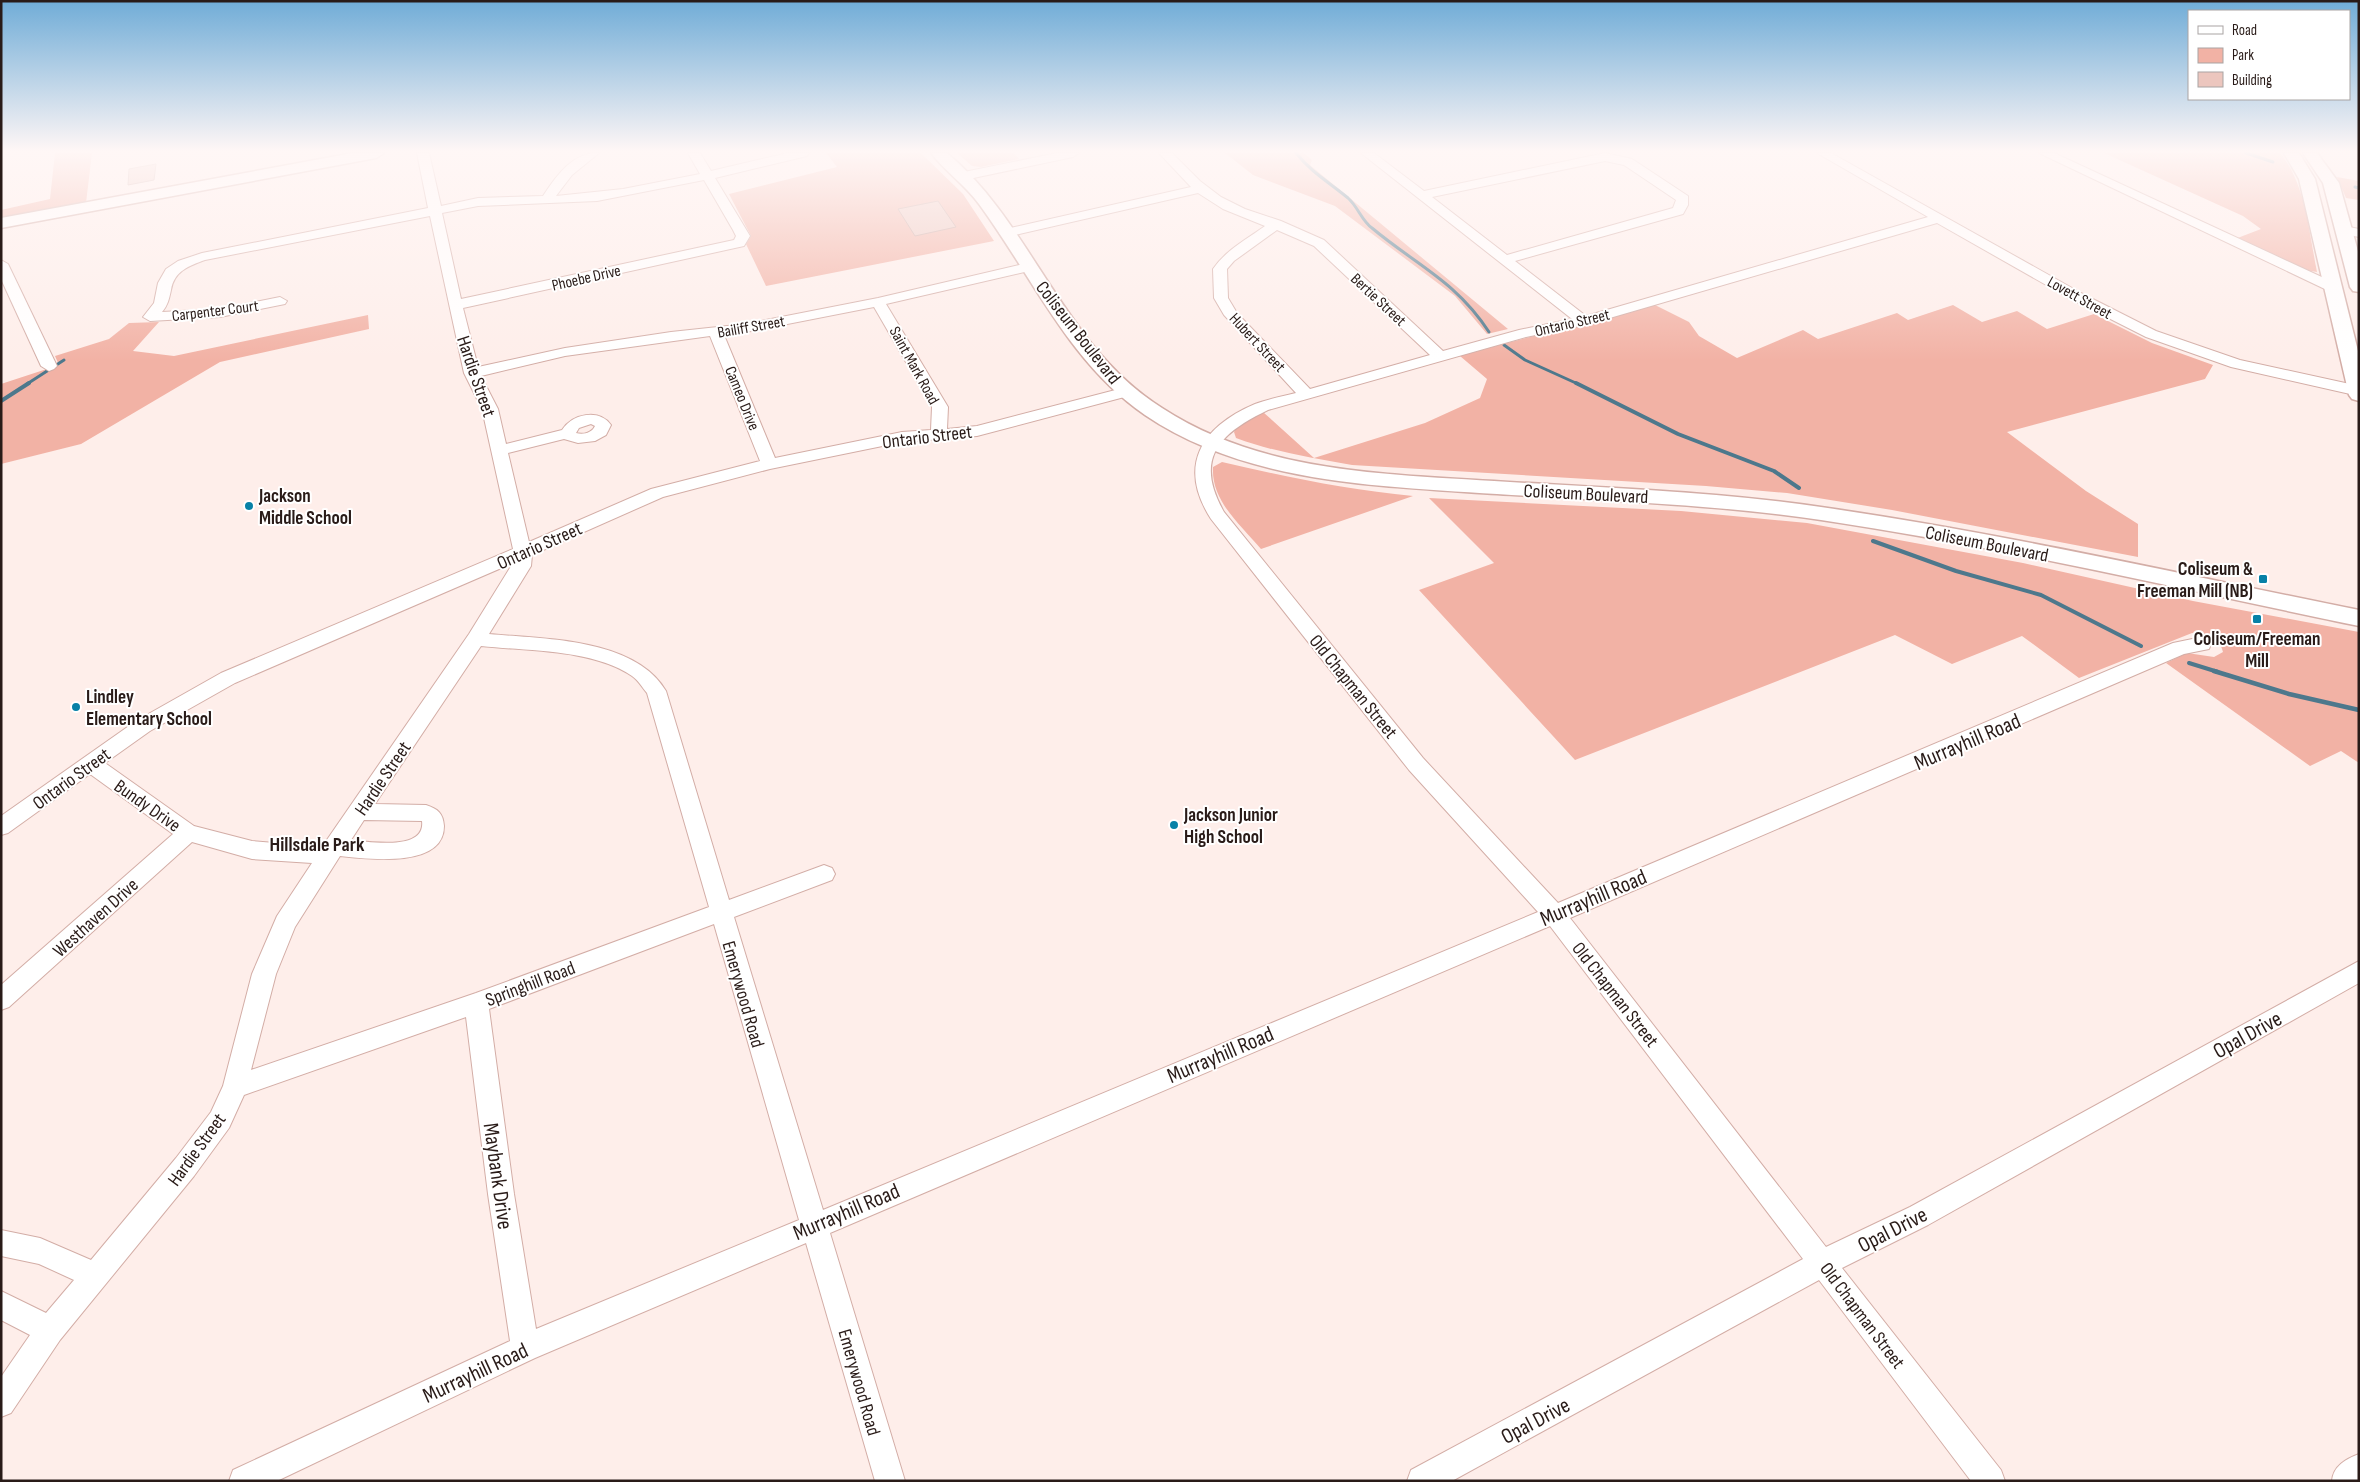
<svg xmlns="http://www.w3.org/2000/svg" width="2360" height="1482" font-family="'Sofia Sans Condensed',sans-serif">
  <style>
    .green { fill: #f2b2a5 }
    .lines { fill: none; stroke-linecap: round; stroke-linejoin: round }
    .stream-far2 { stroke: #4d788c; stroke-width: 3 }
    .stream-far1 { stroke: #4d788c; stroke-width: 4 }
    .stream { stroke: #4d788c; stroke-width: 4.5 }
    .building { fill: #ecc6be; stroke: #c9a49d }
    .minor-casing { stroke: #d3ada6; stroke-width: 2 }
    .major-casing { stroke: #d3ada6; stroke-width: 3 }
    .minor { fill: #fff; fill-rule: evenodd }
    .major { fill: #fff; fill-rule: evenodd }
    .poi-dot { fill: #0781a7; stroke: #fff; stroke-width: 2 }
    .labels { text-anchor: middle; stroke-width: 4; stroke-linejoin: round; paint-order: stroke }
    .far-street-label { font-size: 16px; fill: #291b18; stroke: #fff }
    .street-label { font-size: 19px; fill: #291b18; stroke: #fff }
    .poi-label { font-size: 19px; font-weight: bold; fill: #291b18; stroke: #fff; text-anchor: start }
    .neighbourhood-label { font-size: 20px; font-weight: bold; fill: #291b18; stroke: #fff }
    .near-street-label { font-size: 22px; fill: #291b18; stroke: #fff }
  </style>
  <rect width="100%" height="100%" fill="#feeeea"/>
  <g class="green">
    <path d="M55,153H92L86,203L1,218V210L50,199Z"/>
    <path d="M826,153H921L963,194L994,241L766,286L746,244L751,236L729,194L837,167Z"/>
    <path d="M957,153H1014L1019,159L981,167L972,166Z"/>
    <path d="M1225,153H1304L1312,160L1310,165L1508,329L1487,334L1455,296L1335,206L1253,175Z"/>
    <path d="M2104,153H2280C2306,184 2309,233 2317,272L2305,270L2235,239L2261,229L2243,216Z"/>
    <path d="M2337,177L2359,181V200L2346,198Z"/>
    <path d="M1655,305L1689,322L1699,336L1737,358L1803,330L1818,339L1897,313L1908,320L1953,305L1982,322L2017,311L2047,329L2094,314L2152,343L2213,365L2205,379L2007,432L2086,491L2138,524V557L1892,510L1787,493L1706,486L1352,465C1312,458 1274,452 1236,438L1234,432C1239,421 1253,417 1263,412L1314,458L1425,423L1480,398L1487,379L1460,356C1525,337 1590,323 1655,305Z"/>
    <path d="M368,315L369,329L220,362L81,444L1,464V384L59,365L55,356L109,339L129,323L159,322L133,351L174,356Z"/>
    <path d="M1222,462C1286,477 1348,490 1413,496L1261,549C1240,524 1211,501 1213,467Z"/>
    <path d="M1429,498L1681,511L1807,523L2023,563L2193,601L2359,632V763L2341,751L2310,766L2166,663L2187,653L2214,657L2223,652C2219,635 2207,635 2192,633L2079,678L2022,636L1952,664L1895,635L1575,760L1419,590L1494,563Z"/>
  </g>
  <g class="lines">
    <g class="stream-far2">
      <path d="M1296,153C1311,172 1330,183 1348,198C1358,207 1362,221 1372,228C1416,265 1456,281 1489,332"/>
      <path d="M2246,153L2273,162"/>
      <path d="M2355,187L2359,188"/>
      <path d="M1504,345L1525,360L1578,384"/>
      <path d="M27,384L64,360"/>
    </g>
    <g class="stream-far1">
      <path d="M1576,383L1678,434L1774,471L1799,488"/>
      <path d="M1,401L29,383"/>
      <path d="M1873,541L1956,571L2041,595L2141,646"/>
      <path d="M2189,663L2218,672"/>
    </g>
    <path class="stream" d="M2214,671L2289,694L2359,710"/>
  </g>
  <g class="building">
    <path d="M156,164L154,180L128,185L129,169Z"/>
    <path d="M938,201L956,227L915,236L898,209Z"/>
  </g>
  <g class="lines">
    <defs>
      <g id="minor">
        <path d="M417,153H429L441,206L478,198L543,196C556,176 574,151 599,153L572,175L556,196L623,189L700,174L688,153H700L711,171L788,153H809L807,156L715,178L750,236L744,246L463,308L478,367L565,348L671,332L746,324L878,298L1028,263L1035,267L1033,270L886,304L948,407L947,429L977,426L1127,387L1135,392L1132,395L977,436L902,442L770,469L663,497L532,555L531,566L489,634C543,639 635,638 666,691L729,900L824,865L832,868L835,874L832,880L734,917L823,1210L1538,912L1409,770L1211,519C1177,466 1201,427 1255,404C1268,399 1283,396 1296,393L1224,315L1214,298L1213,269C1226,250 1247,239 1265,226L1223,209L1198,193L1006,237L999,233L1006,229L1191,187L1159,153H1172L1200,181L1221,197L1245,209L1281,221L1324,240L1443,351L1519,330L1572,319L1361,153H1374L1424,191L1605,153L1632,159L1688,196V205L1683,214L1515,261L1586,316L1928,217L1817,153H1831L2081,293L2156,331L2240,360L2359,386V396L2231,367L2146,337L2071,299L1937,223L1589,324L1526,337L1268,410C1218,434 1194,459 1224,512L1423,758L1558,903L2173,643L2202,637L2209,639L2211,644L2209,649L2184,654L1570,918L1826,1247L1910,1207L2359,961V983L1928,1225L1842,1268L2001,1470L2005,1481H1971L1819,1280L1452,1481H1407L1411,1470L1803,1259L1550,926L830,1233L905,1481H875L806,1243L535,1358L277,1481H229L233,1470L510,1341L488,1194L466,1017L244,1095L229,1128L194,1176L60,1340L11,1413L1,1417V1377L30,1335L1,1320V1291L46,1313L74,1280L39,1264L1,1256V1230L40,1238L91,1260L176,1158L211,1112L223,1086L252,974L277,916L312,863L252,859L192,842L9,1007L1,1010V985L173,834L90,774L8,833L1,835V816L136,721L221,673L513,549L482,409L464,373L430,216L205,260C189,266 174,271 171,290C169,299 168,305 162,312L220,309L280,297L287,301L285,304L220,317L150,321L143,317L154,303L158,283L166,269L178,261L202,253L428,208ZM1605,161L1624,165L1676,200L1673,208L1507,255L1432,197ZM704,180L733,230L736,236L734,240L461,299L442,213L478,206L597,201ZM1277,230L1314,246L1430,355L1310,389L1237,313L1228,298L1227,269L1234,261ZM874,307L932,407L931,430L902,432L775,458L724,335L746,332ZM710,336L760,461L651,489L529,542L508,453L564,439L578,443L595,441L606,435L611,425C599,408 572,414 562,430L506,444L498,409L481,376L565,356ZM591,424L595,426C592,433 583,435 576,433L579,428ZM513,563L469,634L322,847L252,841L194,826L105,763L150,731L235,683ZM481,646C526,651 593,649 632,676C638,680 642,687 647,693L709,907L476,993L251,1070L276,974L295,927L340,856C367,859 444,869 444,826C443,813 438,809 426,805L375,804ZM364,820L422,821C426,851 369,842 351,840ZM714,924L799,1220L536,1329L514,1194L489,1009Z"/>
        <path d="M1057,153H1079L1073,157L964,180L958,176L964,172Z"/>
        <path d="M2039,153H2054L2339,285L2341,288L2334,292L2329,291Z"/>
        <path d="M2344,226L2359,229V237L2339,233L2337,230Z"/>
        <path d="M1,260L8,264L57,366L54,369L49,371L41,366L1,279Z"/>
        <path d="M2359,1454V1481H2332C2333,1466 2346,1459 2359,1454Z"/>
      </g>
      <g id="major">
        <path d="M353,153H384L376,158L1,228V218Z"/>
        <path d="M931,153H947C1033,225 1062,345 1162,408C1260,472 1381,474 1494,481C1603,488 1713,491 1821,507C2002,533 2180,574 2359,610V626C2180,589 2002,547 1821,520C1714,504 1605,501 1497,494C1379,486 1247,484 1145,415C1069,363 1032,276 979,204C965,185 945,171 931,153Z"/>
        <path d="M2284,153H2299L2315,179L2359,355V401L2352,399L2349,395L2299,179Z"/>
        <path d="M2303,153H2317L2339,183L2359,255V292L2353,291L2350,287L2323,183Z"/>
      </g>
    </defs>
    <use href="#minor" class="minor-casing"/>
    <use href="#major" class="major-casing"/>
    <use href="#minor" class="minor"/>
    <use href="#major" class="major"/>
  </g>
  <linearGradient id="sky" x2="0" y2="1"><stop stop-color="#70acd7"/><stop offset="0.42" stop-color="#fff7f6"/><stop offset="1" stop-color="#fff7f6" stop-opacity="0"/></linearGradient>
  <rect width="2360" height="360" fill="url(#sky)"/>
  <g class="poi-dot">
    <circle cx="249" cy="506" r="5"/>
    <rect x="2258" y="574" width="10" height="10" rx="2.5"/>
    <rect x="2252" y="614" width="10" height="10" rx="2.5"/>
    <circle cx="76" cy="707" r="5"/>
    <circle cx="1174" cy="825" r="5"/>
  </g>
  <g class="labels">
    <g class="far-street-label">
      <text transform="translate(586 277) rotate(-13)" y="6">Phoebe Drive</text>
      <text transform="translate(2080 297) rotate(29)" y="6">Lovett Street</text>
      <text transform="translate(1379 299) rotate(43)" y="6">Bertie Street</text>
      <text transform="translate(215 310) rotate(-7)" y="6">Carpenter Court</text>
      <text transform="translate(1572 322) rotate(-13)" y="6">Ontario Street</text>
      <text transform="translate(751 326) rotate(-10)" y="6">Bailiff Street</text>
      <text transform="translate(1258 342) rotate(47)" y="6">Hubert Street</text>
      <text transform="translate(915 365) rotate(61)" y="6">Saint Mark Road</text>
      <text transform="translate(743 398) rotate(68)" y="6">Cameo Drive</text>
    </g>
    <g class="street-label">
      <text transform="translate(1079 332) rotate(52)" y="7">Coliseum Boulevard</text>
      <text transform="translate(477 376) rotate(71)" y="7">Hardie Street</text>
      <text transform="translate(927 436) rotate(-7)" y="7">Ontario Street</text>
      <text transform="translate(1586 493) rotate(3)" y="7">Coliseum Boulevard</text>
      <text transform="translate(1987 543) rotate(11)" y="7">Coliseum Boulevard</text>
      <text transform="translate(539 545) rotate(-24)" y="7">Ontario Street</text>
      <text transform="translate(1354 686) rotate(51)" y="7">Old Chapman Street</text>
      <text transform="translate(71 778) rotate(-36)" y="7">Ontario Street</text>
      <text transform="translate(382 778) rotate(-56)" y="7">Hardie Street</text>
      <text transform="translate(148 805) rotate(35)" y="7">Bundy Drive</text>
      <text transform="translate(95 917) rotate(-42)" y="7">Westhaven Drive</text>
      <text transform="translate(530 983) rotate(-21)" y="7">Springhill Road</text>
      <text transform="translate(744 994) rotate(74)" y="7">Emerywood Road</text>
      <text transform="translate(1616 994) rotate(52)" y="7">Old Chapman Street</text>
      <text transform="translate(196 1149) rotate(-54)" y="7">Hardie Street</text>
      <text transform="translate(1863 1315) rotate(53)" y="7">Old Chapman Street</text>
      <text transform="translate(860 1382) rotate(74)" y="7">Emerywood Road</text>
    </g>
    <g class="poi-label">
      <text x="259" y="502">Jackson<tspan x="259" dy="22">Middle School</tspan></text>
      <text x="2253" y="575" text-anchor="end">Coliseum &amp;<tspan x="2253" dy="22">Freeman Mill (NB)</tspan></text>
      <text x="2257" y="645" text-anchor="middle">Coliseum/Freeman<tspan x="2257" dy="22">Mill</tspan></text>
      <text x="86" y="703">Lindley<tspan x="86" dy="22">Elementary School</tspan></text>
      <text x="1184" y="821">Jackson Junior<tspan x="1184" dy="22">High School</tspan></text>
    </g>
    <g class="neighbourhood-label">
      <text x="317" y="851">Hillsdale Park</text>
    </g>
    <g class="near-street-label">
      <text transform="translate(1967 741) rotate(-23)" y="8">Murrayhill Road</text>
      <text transform="translate(1593 897) rotate(-23)" y="8">Murrayhill Road</text>
      <text transform="translate(2247 1034) rotate(-29)" y="8">Opal Drive</text>
      <text transform="translate(1220 1054) rotate(-23)" y="8">Murrayhill Road</text>
      <text transform="translate(499 1176) rotate(82)" y="8">Maybank Drive</text>
      <text transform="translate(846 1211) rotate(-23)" y="8">Murrayhill Road</text>
      <text transform="translate(1892 1229) rotate(-27)" y="8">Opal Drive</text>
      <text transform="translate(475 1372) rotate(-25)" y="8">Murrayhill Road</text>
      <text transform="translate(1535 1420) rotate(-28)" y="8">Opal Drive</text>
    </g>
  </g>
  <rect width="2360" height="1482" fill="none" stroke="#291b18" stroke-width="5"/>
  <rect x="2188" y="10" width="162" height="90" fill="#ffffff" stroke="#a9a4a3"/>
  <rect x="2198" y="26" width="25" height="8" fill="#ffffff" stroke="#a9a4a3"/>
  <text x="2232" y="35" font-size="15" fill="#291b18">Road</text>
  <rect x="2198" y="48" width="25" height="15" fill="#f2b2a5" stroke="#a9a4a3"/>
  <text x="2232" y="60" font-size="15" fill="#291b18">Park</text>
  <rect x="2198" y="72" width="25" height="15" fill="#ecc6be" stroke="#a9a4a3"/>
  <text x="2232" y="85" font-size="15" fill="#291b18">Building</text>
</svg>
